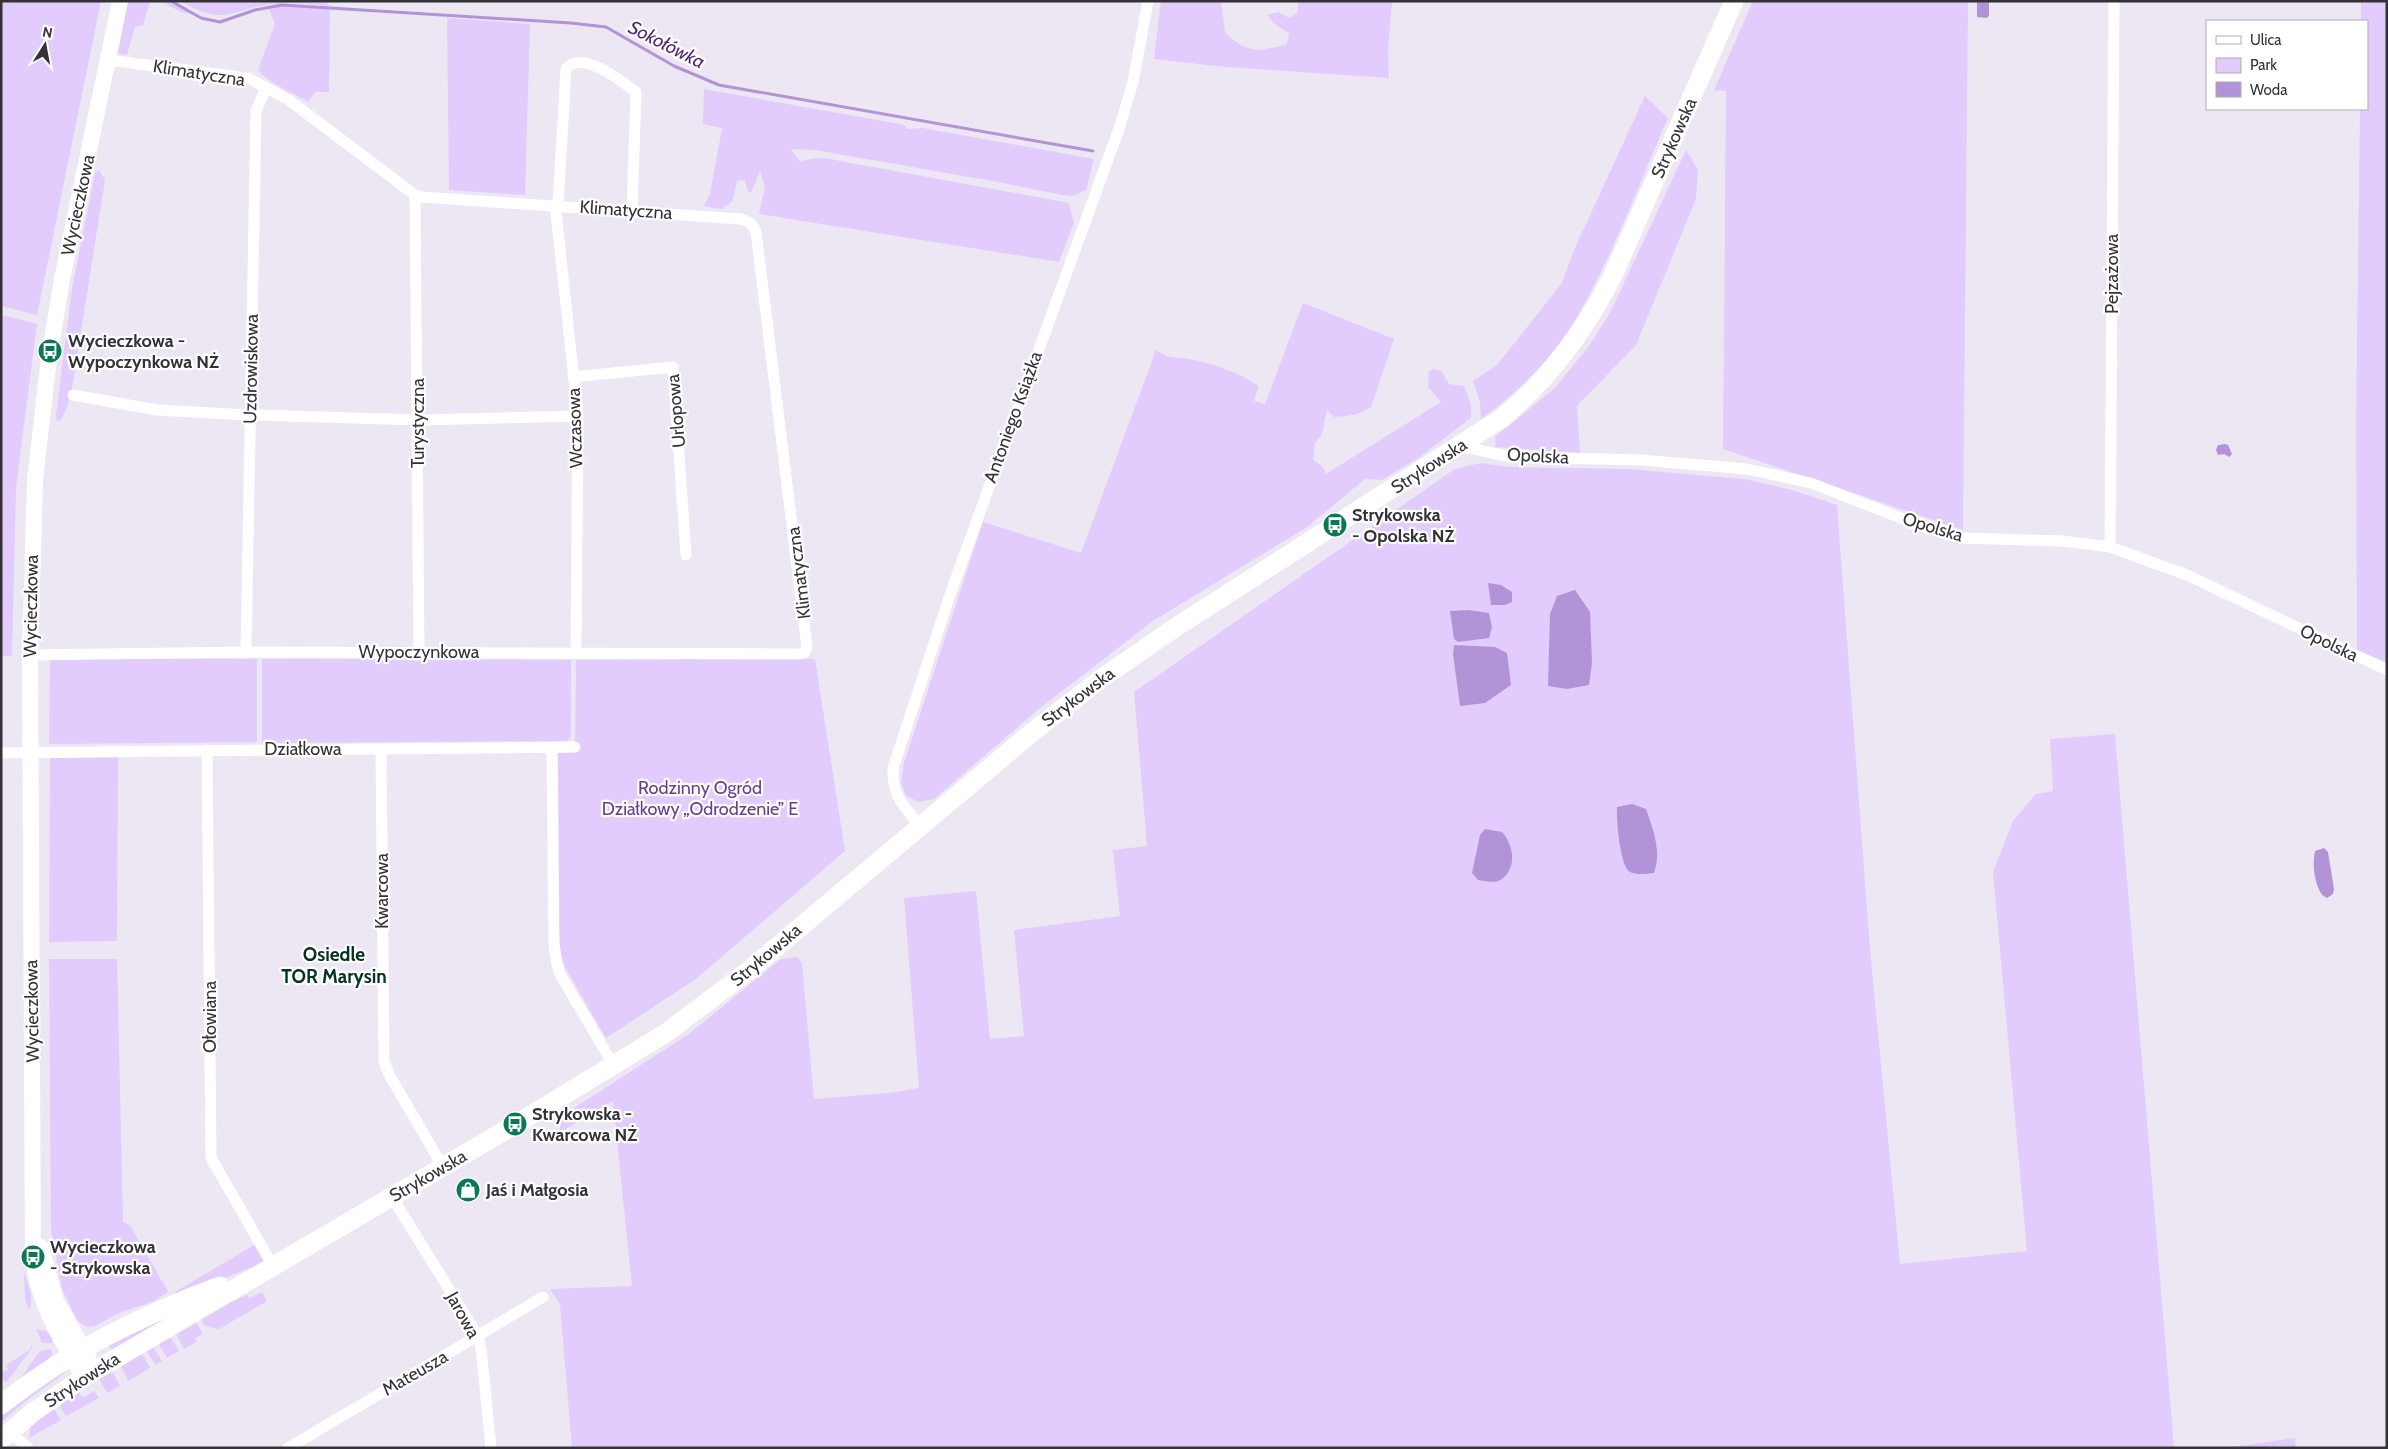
<svg xmlns="http://www.w3.org/2000/svg" width="2388" height="1449" font-family="Cabin,sans-serif">
  <style>
    .green { fill: #e2cbfd }
    .water { fill: #b393d7 }
    .lines { fill: none; stroke-linecap: round; stroke-linejoin: round }
    .stream { stroke: #b393d7; stroke-width: 3 }
    .street { stroke: #fff; stroke-width: 11 }
    .secondary { stroke: #fff; stroke-width: 16 }
    .primary { stroke: #fff; stroke-width: 19 }
    .labels { text-anchor: middle; stroke-width: 4.5; stroke-linejoin: round; paint-order: stroke }
    .street-label { font-size: 18px; fill: #343237; stroke: #fff }
    .poi-label { font-size: 18px; font-weight: bold; fill: #343237; stroke: #fff; text-anchor: start }
    .park-label { font-size: 18px; fill: #673d8e; stroke: #fff }
    .water-label { font-size: 19px; font-style: italic; fill: #512676; stroke: #fff }
    .neighbourhood-label { font-size: 19px; font-weight: bold; fill: #033421; stroke: #fff }
  </style>
  <rect width="100%" height="100%" fill="#ede7f4"/>
  <g class="green">
    <path d="M1,1H101L37,315L1,306Z"/>
    <path d="M128,1H150L143,25L135,27L127,55L118,53Z"/>
    <path d="M160,1H169L196,15L181,12Z"/>
    <path d="M181,1H325L330,6C312,5 293,2 276,4C232,7 226,29 181,1Z"/>
    <path d="M1161,1H1221L1225,33C1249,54 1257,52 1287,44L1289,33L1273,23L1268,15L1278,12L1289,18L1298,12V3L1295,1H1392L1388,50L1389,78L1226,67L1154,59Z"/>
    <path d="M1753,1H1968L1963,530L1723,449L1726,91L1714,90Z"/>
    <path d="M2361,1H2387V662L2357,650L2356,425L2360,109H2367V21H2361Z"/>
    <path d="M282,6L330,9L329,92H315L308,102C291,91 271,85 258,70L275,24L269,9Z"/>
    <path d="M447,18L530,24L525,195L449,190Z"/>
    <path d="M704,89L905,125L907,129L923,128L1094,159L1086,190L1072,196L1062,195L998,182L815,150L791,149L800,162C814,156 825,158 840,161L1064,202L1069,204L1074,223L1059,262L759,214L765,187L760,171L751,193L748,192L745,180L737,181L732,202L721,209L704,206L710,194L722,128L703,124Z"/>
    <path d="M1645,96L1668,118C1636,190 1609,267 1567,333C1544,367 1514,395 1481,419L1480,402L1473,381L1497,365L1562,283L1574,250Z"/>
    <path d="M1686,150L1698,170L1696,199L1636,345L1577,406L1580,453L1496,447L1495,437L1555,388L1589,346L1610,313Z"/>
    <path d="M99,170L105,180L71,395L66,410L61,420L57,421L56,415L72,288L95,173Z"/>
    <path d="M1303,303L1394,339L1371,407C1360,415 1348,416 1334,417L1327,410L1322,434L1315,443L1313,459L1323,467L1326,474L1441,402L1428,387L1429,371L1435,369L1442,372L1449,384L1464,386L1471,405V418L1418,458L1382,480L1365,479L1307,527L1153,621L1040,708L934,799L919,802L906,796L901,782L904,763L983,522L1081,553L1156,350C1172,360 1171,356 1189,359C1212,363 1239,373 1259,386L1254,401L1265,404Z"/>
    <path d="M1,315L37,324L16,487L12,656H1Z"/>
    <path d="M1481,463L1510,467L1628,469L1745,479L1792,490L1837,505L1870,949L1900,1264L2027,1251L1993,872L2013,821L2036,794L2053,791L2050,739L2115,734L2174,1448H572L560,1304L550,1289L632,1286L613,1101L559,1133L562,1116L689,1034L781,959L798,957L802,964L814,1099L888,1093L919,1088L904,898L976,891L990,1039L1024,1036L1014,930L1120,916L1113,850L1147,846L1134,692L1455,469Z"/>
    <path d="M50,659H257V742L49,744Z"/>
    <path d="M262,659L571,660V737L567,741L262,743Z"/>
    <path d="M815,659L845,851L696,979L606,1038L565,967L559,947L558,753L575,752L576,660Z"/>
    <path d="M118,757L117,941L49,942L50,758Z"/>
    <path d="M49,959H117L123,1222L130,1225L168,1292L154,1301L119,1313L95,1326L87,1327L77,1320L62,1289L51,1230Z"/>
    <path d="M256,1244L264,1260L263,1263L178,1296L175,1292Z"/>
    <path d="M24,1272L31,1294V1306L28,1309L25,1297Z"/>
    <path d="M262,1292L267,1301L219,1329L205,1326L201,1319L224,1305L247,1295L250,1298Z"/>
    <path d="M184,1308L112,1350L109,1345Z"/>
    <path d="M196,1322L203,1334L195,1338L197,1341L184,1349L176,1334Z"/>
    <path d="M36,1329L46,1331L52,1338V1343H42Z"/>
    <path d="M28,1332L32,1343V1348L6,1383L1,1375V1368L4,1372L8,1369L6,1365L30,1350L32,1344Z"/>
    <path d="M170,1337L179,1351L167,1358L159,1344V1342Z"/>
    <path d="M153,1347L162,1361L155,1365L147,1351Z"/>
    <path d="M51,1349L52,1354L46,1361L20,1379L40,1351Z"/>
    <path d="M142,1354L150,1368L128,1381L121,1366Z"/>
    <path d="M65,1371V1373L31,1397L1,1422V1416Z"/>
    <path d="M112,1371L120,1386L107,1393L99,1379Z"/>
    <path d="M78,1391L83,1398L94,1391L99,1398L66,1416L59,1405Z"/>
    <path d="M53,1408L61,1420L29,1438L31,1426Z"/>
    <path d="M2295,1438L2296,1448H2225Z"/>
  </g>
  <g class="water">
    <path d="M1977,1H1989V16L1987,18L1977,17Z"/>
    <path d="M2225,444L2228,445L2232,454L2229,457L2224,454L2218,455L2216,450L2218,445Z"/>
    <path d="M1488,583L1501,585L1512,592V602L1505,605H1491Z"/>
    <path d="M1575,590L1590,612L1592,663L1589,685L1567,689L1548,686L1550,614L1557,596Z"/>
    <path d="M1468,610L1489,613L1492,627L1489,638L1458,642L1454,639L1450,611Z"/>
    <path d="M1454,645L1495,647L1507,653L1511,685L1485,703L1460,706L1453,654Z"/>
    <path d="M1632,804L1646,809C1653,829 1662,852 1654,873C1646,874 1636,875 1630,872C1620,867 1616,817 1617,807Z"/>
    <path d="M1485,829L1502,832C1513,844 1518,867 1502,879C1495,884 1485,881 1478,880L1472,873L1480,835Z"/>
    <path d="M2324,848L2328,852L2334,889L2333,894L2327,898L2322,895C2314,883 2312,864 2315,851Z"/>
  </g>
  <g class="lines">
    <path class="stream" d="M171,1L201,18L220,22L255,10L282,5L571,23L606,27L674,66L719,85L1093,151"/>
    <g class="street">
      <path d="M415,195L419,652"/>
      <path d="M555,204L578,416L576,652"/>
      <path d="M558,205L566,69C581,49 622,81 636,92L632,211"/>
      <path d="M573,377L673,367L686,555"/>
      <path d="M73,395L157,410L250,415L419,420L578,416"/>
      <path d="M1460,446L1511,457L1641,460L1747,469L1811,483L1929,529L1960,538L2063,541L2110,547L2187,575L2387,670"/>
      <path d="M2110,547L2114,1"/>
      <path d="M246,652L256,111L266,88"/>
      <path d="M30,655L246,652L800,654L804,653L807,647L756,232L751,223L741,219L421,197L415,195L289,100L248,78L108,60"/>
      <path d="M552,748L554,944L557,965L560,974L614,1066"/>
      <path d="M381,749L384,1062L390,1076L443,1167"/>
      <path d="M207,750L211,1158L273,1266"/>
      <path d="M1,753L575,747"/>
      <path d="M920,826C903,805 892,796 893,768L951,592L1120,126L1133,82L1148,1"/>
      <path d="M392,1197L478,1336L481,1348L491,1448"/>
      <path d="M10,1432L28,1448"/>
      <path d="M288,1448L543,1297"/>
    </g>
    <g class="secondary">
      <path d="M41,1247L56,1301L95,1370"/>
      <path d="M84,1377C60,1338 38,1303 33,1257L30,655L35,480L49,358L62,279L120,1"/>
    </g>
    <g class="primary">
      <path d="M1,1405C66,1352 142,1315 220,1286"/>
      <path d="M1,1440L32,1413L84,1377L528,1117L666,1033L748,971L1035,730L1102,678L1176,627L1502,418C1551,377 1587,328 1615,271L1734,1"/>
    </g>
  </g>
  <defs>
    <symbol id="bus-disc" viewBox="-11 -11 22 22"><circle r="9.5" fill="#0a7852" stroke="#fff"/><path d="M-5-6H5V4H4V6H2V4H-2V6H-4V4H-5ZM-3.5-4V0h7V-4ZM-3.5 1.2v1.5H-2V1.2ZM2 1.2v1.5H3.5V1.2Z" fill="#fff"/></symbol>
    <symbol id="shop-disc" viewBox="-11 -11 22 22"><circle r="9.5" fill="#0a7852" stroke="#fff"/><path d="M-5-2.5h2.3a2.7 3.5 0 0 1 5.4 0H5L5.5 6h-11ZM-1.5-2.5h3a1.5 2.3 0 0 0-3 0Z" fill="#fff"/></symbol>
  </defs>
  <g fill-rule="evenodd">
    <use href="#bus-disc" x="36" y="337" width="28" height="28"/>
    <use href="#bus-disc" x="1321" y="511" width="28" height="28"/>
    <use href="#bus-disc" x="501" y="1110" width="28" height="28"/>
    <use href="#shop-disc" x="454" y="1176" width="28" height="28"/>
    <use href="#bus-disc" x="19" y="1243" width="28" height="28"/>
  </g>
  <g class="labels">
    <g class="street-label">
      <text transform="translate(199 73) rotate(9)" y="6">Klimatyczna</text>
      <text transform="translate(1674 138) rotate(-66)" y="6">Strykowska</text>
      <text transform="translate(78 205) rotate(-78)" y="6">Wycieczkowa</text>
      <text transform="translate(626 210) rotate(4)" y="6">Klimatyczna</text>
      <text transform="translate(2112 274) rotate(-90)" y="6">Pejzażowa</text>
      <text transform="translate(251 369) rotate(-89)" y="6">Uzdrowiskowa</text>
      <text transform="translate(676 411) rotate(-95)" y="6">Urlopowa</text>
      <text transform="translate(1013 417) rotate(-70)" y="6">Antoniego Książka</text>
      <text transform="translate(418 423) rotate(-90)" y="6">Turystyczna</text>
      <text transform="translate(575 428) rotate(-92)" y="6">Wczasowa</text>
      <text transform="translate(1538 456) rotate(3)" y="6">Opolska</text>
      <text transform="translate(1429 466) rotate(-33)" y="6">Strykowska</text>
      <text transform="translate(1933 527) rotate(17)" y="6">Opolska</text>
      <text transform="translate(799 573) rotate(-97)" y="6">Klimatyczna</text>
      <text transform="translate(31 606) rotate(-89)" y="6">Wycieczkowa</text>
      <text transform="translate(2329 643) rotate(26)" y="6">Opolska</text>
      <text x="419" y="658">Wypoczynkowa</text>
      <text transform="translate(1078 697) rotate(-37)" y="6">Strykowska</text>
      <text x="303" y="755">Działkowa</text>
      <text transform="translate(382 891) rotate(-90)" y="6">Kwarcowa</text>
      <text transform="translate(766 955) rotate(-40)" y="6">Strykowska</text>
      <text transform="translate(32 1011) rotate(-91)" y="6">Wycieczkowa</text>
      <text transform="translate(210 1017) rotate(-90)" y="6">Ołowiana</text>
      <text transform="translate(428 1176) rotate(-30)" y="6">Strykowska</text>
      <text transform="translate(463 1315) rotate(61)" y="6">Jarowa</text>
      <text transform="translate(415 1373) rotate(-30)" y="6">Mateusza</text>
      <text transform="translate(82 1380) rotate(-33)" y="6">Strykowska</text>
    </g>
    <g class="poi-label">
      <text x="68" y="347">Wycieczkowa -<tspan x="68" dy="21">Wypoczynkowa NŻ</tspan></text>
      <text x="1352" y="521">Strykowska<tspan x="1352" dy="21">- Opolska NŻ</tspan></text>
      <text x="532" y="1120">Strykowska -<tspan x="532" dy="21">Kwarcowa NŻ</tspan></text>
      <text x="486" y="1196">Jaś i Małgosia</text>
      <text x="50" y="1253">Wycieczkowa<tspan x="50" dy="21">- Strykowska</tspan></text>
    </g>
    <g class="park-label">
      <text x="700" y="794">Rodzinny Ogród<tspan x="700" dy="21">Działkowy „Odrodzenie” E</tspan></text>
    </g>
    <g class="water-label">
      <text transform="translate(667 44) rotate(27)" y="7">Sokołówka</text>
    </g>
    <g class="neighbourhood-label">
      <text x="334" y="961">Osiedle<tspan x="334" dy="22">TOR Marysin</tspan></text>
    </g>
  </g>
  <rect width="2388" height="1449" fill="none" stroke="#343237" stroke-width="5"/>
  <rect x="2206" y="20" width="162" height="90" fill="#ffffff" stroke="#aeadaf"/>
  <rect x="2216" y="36" width="25" height="8" fill="#ffffff" stroke="#aeadaf"/>
  <text x="2250" y="45" font-size="15" fill="#343237">Ulica</text>
  <rect x="2216" y="58" width="25" height="15" fill="#e2cbfd" stroke="#aeadaf"/>
  <text x="2250" y="70" font-size="15" fill="#343237">Park</text>
  <rect x="2216" y="82" width="25" height="15" fill="#b393d7" stroke="#aeadaf"/>
  <text x="2250" y="95" font-size="15" fill="#343237">Woda</text>
  <g transform="translate(45 45) rotate(11)" stroke="#ffffff" stroke-width="4" paint-order="stroke">
  <path d="M0-4L9 19L0 12L-9 19Z" fill="#343237"/>
  <text y="-8" font-size="14" font-weight="bold" text-anchor="middle" fill="#343237">N</text>
  </g>
</svg>
